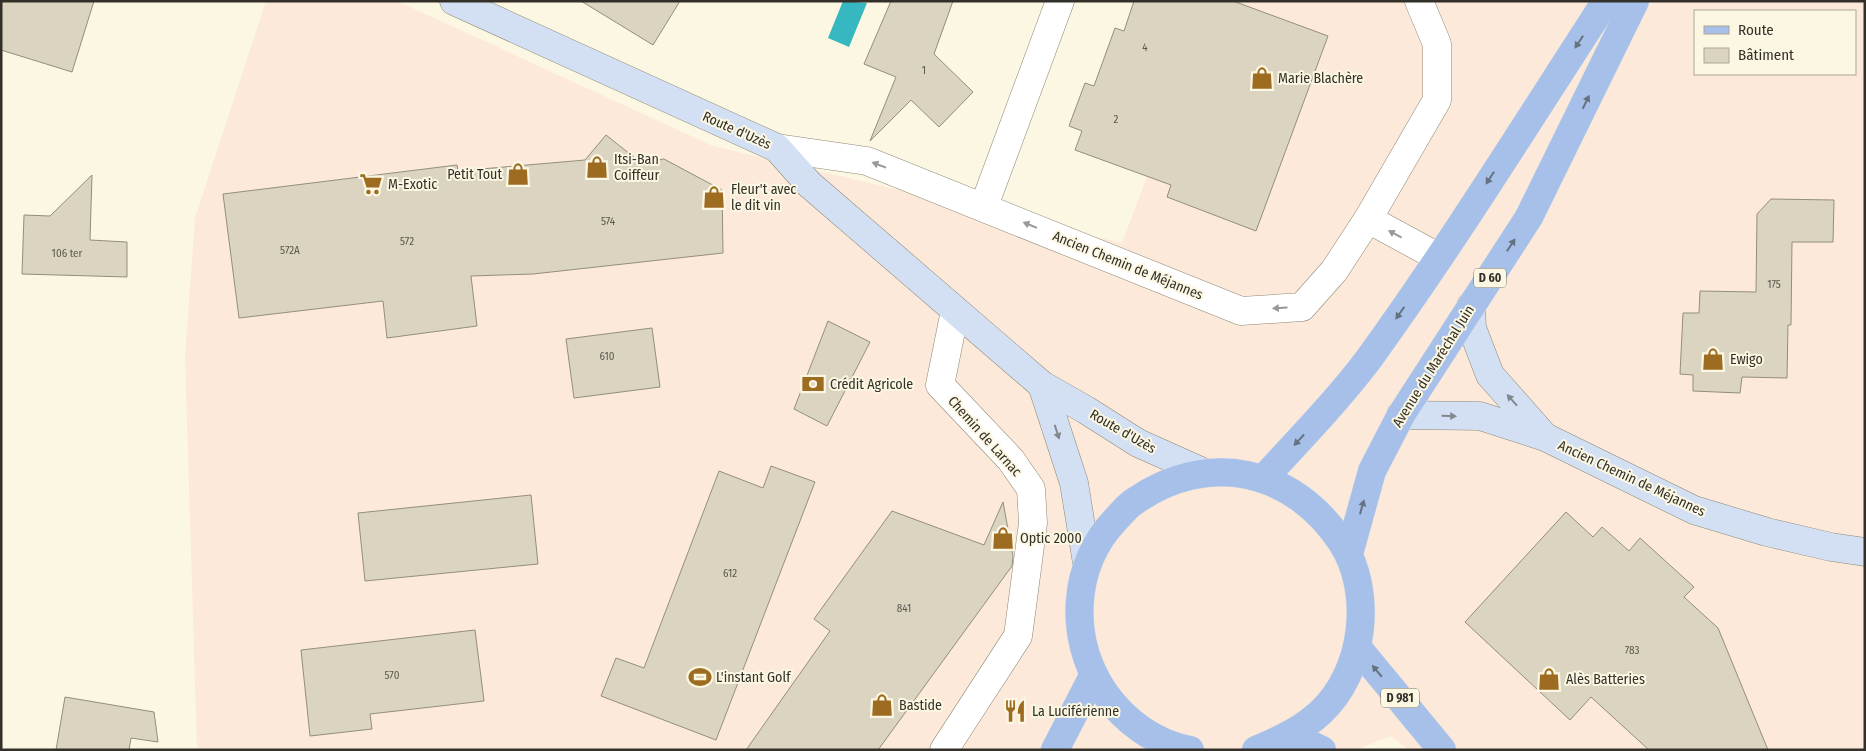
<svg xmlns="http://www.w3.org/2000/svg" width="1866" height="751" font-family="'Fira Sans Condensed',sans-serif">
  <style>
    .commercial { fill: #fce9d9; fill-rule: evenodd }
    .water { fill: #37b8c0 }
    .building { fill: #dad4c1; stroke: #938e7b }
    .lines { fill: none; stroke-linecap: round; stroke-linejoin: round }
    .street-casing { stroke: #8d8876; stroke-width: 29 }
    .secondary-casing { stroke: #8d8876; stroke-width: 29 }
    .primary-casing { stroke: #e2e2e1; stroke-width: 29 }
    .street { stroke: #fff; stroke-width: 28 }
    .secondary { stroke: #d3e0f4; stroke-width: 28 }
    .primary { stroke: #a6c0e9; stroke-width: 28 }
    .oneway { fill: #66717f }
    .oneway2 { fill: #989894 }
    .oneway3 { fill: #82888e }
    .labels { text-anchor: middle; stroke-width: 4; stroke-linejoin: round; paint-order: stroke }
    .number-label { font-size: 11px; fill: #5c594e }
    .shield { fill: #fcf7e3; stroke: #6f6c60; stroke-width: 1 }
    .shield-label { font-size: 12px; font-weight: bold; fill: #323028 }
    .poi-label { font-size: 14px; fill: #323028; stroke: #fcf7e3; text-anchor: start }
    .street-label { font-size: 14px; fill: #323028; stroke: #fcf7e3 }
  </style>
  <rect width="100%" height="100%" fill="#fcf7e3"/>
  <path class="commercial" d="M266,1H397L713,146L1122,243L1213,1H1865V750H1409L1390,736L1356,750H197L185,357L195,218ZM1695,11H1855V74H1695Z"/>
  <path class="water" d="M843,1L867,3L849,47L828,38Z"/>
  <g class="building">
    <path d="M1,1H94L72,72L1,50Z"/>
    <path d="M581,1H680L653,45Z"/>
    <path d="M891,1H953L934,54L973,92L939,127L911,100L870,141L896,77L864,64Z"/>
    <path d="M1134,1H1233L1328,36L1256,231L1167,197L1171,185L1075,150L1082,131L1069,126L1085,83L1094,86L1115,28L1124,31Z"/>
    <path d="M606,135L640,162L664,159L722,190L723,253L533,274L471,276L477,326L387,338L383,301L239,318L223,194L457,165L458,171L585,160Z"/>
    <path d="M92,175L90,240L127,242V277L22,274L24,215L50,216Z"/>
    <path d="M1771,199L1834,200L1833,242H1792L1791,325H1788L1787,378L1742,377L1740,393L1693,391V375L1680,374L1683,313H1699L1700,291L1756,292L1757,214Z"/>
    <path d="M828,321L870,342L827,426L794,409Z"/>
    <path d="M652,328L660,387L574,398L566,339Z"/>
    <path d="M771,466L815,482L716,740L601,696L616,658L644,668L719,471L763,488Z"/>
    <path d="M531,495L538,564L365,581L358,513Z"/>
    <path d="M1003,502L1013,556L1012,566L878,750H746L830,631L814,619L892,511L984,545Z"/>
    <path d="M1566,512L1593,537L1602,527L1629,551L1640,538L1694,587L1684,597L1718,628L1768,750H1649L1591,697L1570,720L1465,622Z"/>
    <path d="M475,630L484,701L370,714L372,729L310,736L301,650Z"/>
    <path d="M65,697L154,712L158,742L131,738L129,750H56Z"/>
  </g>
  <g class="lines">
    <defs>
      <g id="street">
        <path d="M777,148L867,161L1241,311L1302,307L1334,271L1368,219L1438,257"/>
        <path d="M984,206L1060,1"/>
        <path d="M1368,219L1437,100V44L1419,1"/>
        <path d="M944,750L1018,636L1033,523L1031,489L1011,460L940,385L955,311"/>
      </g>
      <g id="secondary">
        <path d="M454,1L777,148L809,184L1042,385L1086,410L1138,443L1205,473"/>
        <path d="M1471,306L1472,328L1490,375L1544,436"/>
        <path d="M1042,385L1074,483L1087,563"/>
        <path d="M1401,415L1480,416L1545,437L1694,510L1767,532L1831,547L1865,552"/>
      </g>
      <g id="primary">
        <path d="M1263,479C1299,440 1336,402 1368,360C1452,244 1528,121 1606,1"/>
        <path d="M1349,554L1372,471L1401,415L1529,217L1635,1"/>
        <path d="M1357,647L1442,750"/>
        <path d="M1291,735L1322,750"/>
        <path d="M1055,750L1093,676"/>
        <path d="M1190,750C1155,744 1124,721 1104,692C1068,638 1071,565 1117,518C1123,512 1128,505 1135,501C1208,450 1294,469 1342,543C1374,593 1364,673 1320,713C1300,731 1279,740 1256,750"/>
      </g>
    </defs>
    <use href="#street" class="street-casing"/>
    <use href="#secondary" class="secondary-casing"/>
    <use href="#primary" class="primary-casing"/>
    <use href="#street" class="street"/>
    <use href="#secondary" class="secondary"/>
    <use href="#primary" class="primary"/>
  </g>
  <defs><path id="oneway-solid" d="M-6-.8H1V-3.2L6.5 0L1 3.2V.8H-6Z" transform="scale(1.25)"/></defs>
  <g class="oneway">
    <use href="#oneway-solid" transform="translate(1579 42) rotate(123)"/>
    <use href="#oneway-solid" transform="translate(1586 102) rotate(-64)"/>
    <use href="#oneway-solid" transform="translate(1490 178) rotate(123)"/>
    <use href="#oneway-solid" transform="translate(1511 245) rotate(-57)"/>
    <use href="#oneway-solid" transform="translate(1400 313) rotate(125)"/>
    <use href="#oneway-solid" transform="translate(1299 440) rotate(133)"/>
    <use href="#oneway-solid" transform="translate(1362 507) rotate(-74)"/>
    <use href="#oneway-solid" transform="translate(1377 671) rotate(-130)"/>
  </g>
  <g class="oneway2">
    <use href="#oneway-solid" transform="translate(879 165) rotate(-159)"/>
    <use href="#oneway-solid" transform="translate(1030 225) rotate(-158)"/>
    <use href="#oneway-solid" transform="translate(1395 234) rotate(-152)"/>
    <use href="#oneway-solid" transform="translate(1280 308) rotate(176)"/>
  </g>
  <g class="oneway3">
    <use href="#oneway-solid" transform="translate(1512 400) rotate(-132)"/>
    <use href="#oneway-solid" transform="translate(1449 416) rotate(1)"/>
    <use href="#oneway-solid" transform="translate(1057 432) rotate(72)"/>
  </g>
  <defs>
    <symbol id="shop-bare" viewBox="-9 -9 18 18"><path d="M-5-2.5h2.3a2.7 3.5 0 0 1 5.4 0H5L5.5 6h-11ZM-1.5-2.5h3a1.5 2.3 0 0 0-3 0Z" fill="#9d6c20" stroke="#fcf7e3" stroke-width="2.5" paint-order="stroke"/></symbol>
    <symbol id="supermarket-bare" viewBox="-9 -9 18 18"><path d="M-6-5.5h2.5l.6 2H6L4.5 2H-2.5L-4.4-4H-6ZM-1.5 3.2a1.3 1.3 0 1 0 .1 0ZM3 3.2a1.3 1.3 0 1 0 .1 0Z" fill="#9d6c20" stroke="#fcf7e3" stroke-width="2.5" paint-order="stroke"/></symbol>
    <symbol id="bank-bare" viewBox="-9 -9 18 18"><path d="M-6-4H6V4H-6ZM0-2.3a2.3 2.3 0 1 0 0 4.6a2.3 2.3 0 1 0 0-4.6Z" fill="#9d6c20" stroke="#fcf7e3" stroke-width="2.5" paint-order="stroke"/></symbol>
    <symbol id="stadium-bare" viewBox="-9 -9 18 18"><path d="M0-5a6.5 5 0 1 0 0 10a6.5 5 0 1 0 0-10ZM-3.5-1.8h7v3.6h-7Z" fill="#9d6c20" stroke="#fcf7e3" stroke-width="2.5" paint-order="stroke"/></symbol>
    <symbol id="restaurant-bare" viewBox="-9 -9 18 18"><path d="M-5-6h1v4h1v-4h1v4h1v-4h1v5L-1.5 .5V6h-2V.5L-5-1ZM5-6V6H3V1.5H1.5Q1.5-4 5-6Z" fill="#9d6c20" stroke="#fcf7e3" stroke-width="2.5" paint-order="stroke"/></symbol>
  </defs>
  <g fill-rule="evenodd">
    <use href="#shop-bare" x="1246" y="62" width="32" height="32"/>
    <use href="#shop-bare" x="581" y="151" width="32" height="32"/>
    <use href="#shop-bare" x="502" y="158" width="32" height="32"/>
    <use href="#supermarket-bare" x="355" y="168" width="32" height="32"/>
    <use href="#shop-bare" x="698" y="181" width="32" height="32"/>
    <use href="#shop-bare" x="1697" y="343" width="32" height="32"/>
    <use href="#bank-bare" x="797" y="368" width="32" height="32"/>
    <use href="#shop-bare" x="987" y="522" width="32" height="32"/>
    <use href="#stadium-bare" x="684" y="661" width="32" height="32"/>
    <use href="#shop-bare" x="1533" y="663" width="32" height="32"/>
    <use href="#shop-bare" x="866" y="689" width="32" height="32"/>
    <use href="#restaurant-bare" x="999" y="695" width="32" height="32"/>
  </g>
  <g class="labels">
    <g class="number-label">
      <text x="1145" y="51">4</text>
      <text x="924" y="74">1</text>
      <text x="1116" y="123">2</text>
      <text x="608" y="225">574</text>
      <text x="407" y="245">572</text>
      <text x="290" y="254">572A</text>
      <text x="67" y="257">106 ter</text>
      <text x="1774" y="288">175</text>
      <text x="607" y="360">610</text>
      <text x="730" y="577">612</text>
      <text x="904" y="612">841</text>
      <text x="1632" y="654">783</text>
      <text x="392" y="679">570</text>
    </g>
    <g class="shield">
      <rect x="1474" y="268.5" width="32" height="19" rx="4"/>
      <rect x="1381" y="688.5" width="38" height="19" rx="4"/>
    </g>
    <g class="shield-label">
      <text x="1490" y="282">D 60</text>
      <text x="1400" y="702">D 981</text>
    </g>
    <g class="poi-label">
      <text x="1278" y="83">Marie Blachère</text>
      <text x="614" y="164">Itsi-Ban<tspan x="614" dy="16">Coiffeur</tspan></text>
      <text x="502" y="179" text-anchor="end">Petit Tout</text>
      <text x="388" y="189">M-Exotic</text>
      <text x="731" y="194">Fleur't avec<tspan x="731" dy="16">le dit vin</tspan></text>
      <text x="1730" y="364">Ewigo</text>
      <text x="830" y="389">Crédit Agricole</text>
      <text x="1020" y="543">Optic 2000</text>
      <text x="716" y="682">L'instant Golf</text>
      <text x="1566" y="684">Alès Batteries</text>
      <text x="899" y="710">Bastide</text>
      <text x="1032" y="716">La Luciférienne</text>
    </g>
    <g class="street-label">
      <text transform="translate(737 130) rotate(24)" y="5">Route d'Uzès</text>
      <text transform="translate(1128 265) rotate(22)" y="5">Ancien Chemin de Méjannes</text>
      <text transform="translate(1433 366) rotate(-58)" y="5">Avenue du Maréchal Juin</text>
      <text transform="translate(1123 431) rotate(30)" y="5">Route d'Uzès</text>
      <text transform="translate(985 436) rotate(48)" y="5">Chemin de Larnac</text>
      <text transform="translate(1632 478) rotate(25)" y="5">Ancien Chemin de Méjannes</text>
    </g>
  </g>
  <rect width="1866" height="751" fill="none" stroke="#323028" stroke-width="5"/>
  <rect x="1694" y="10" width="162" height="65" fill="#fcf7e3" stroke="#aba798"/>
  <rect x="1704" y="26" width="25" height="8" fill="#a6c0e9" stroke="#aba798"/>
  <text x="1738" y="35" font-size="15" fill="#323028">Route</text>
  <rect x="1704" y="48" width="25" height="15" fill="#dad4c1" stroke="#aba798"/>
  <text x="1738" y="60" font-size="15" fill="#323028">Bâtiment</text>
</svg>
